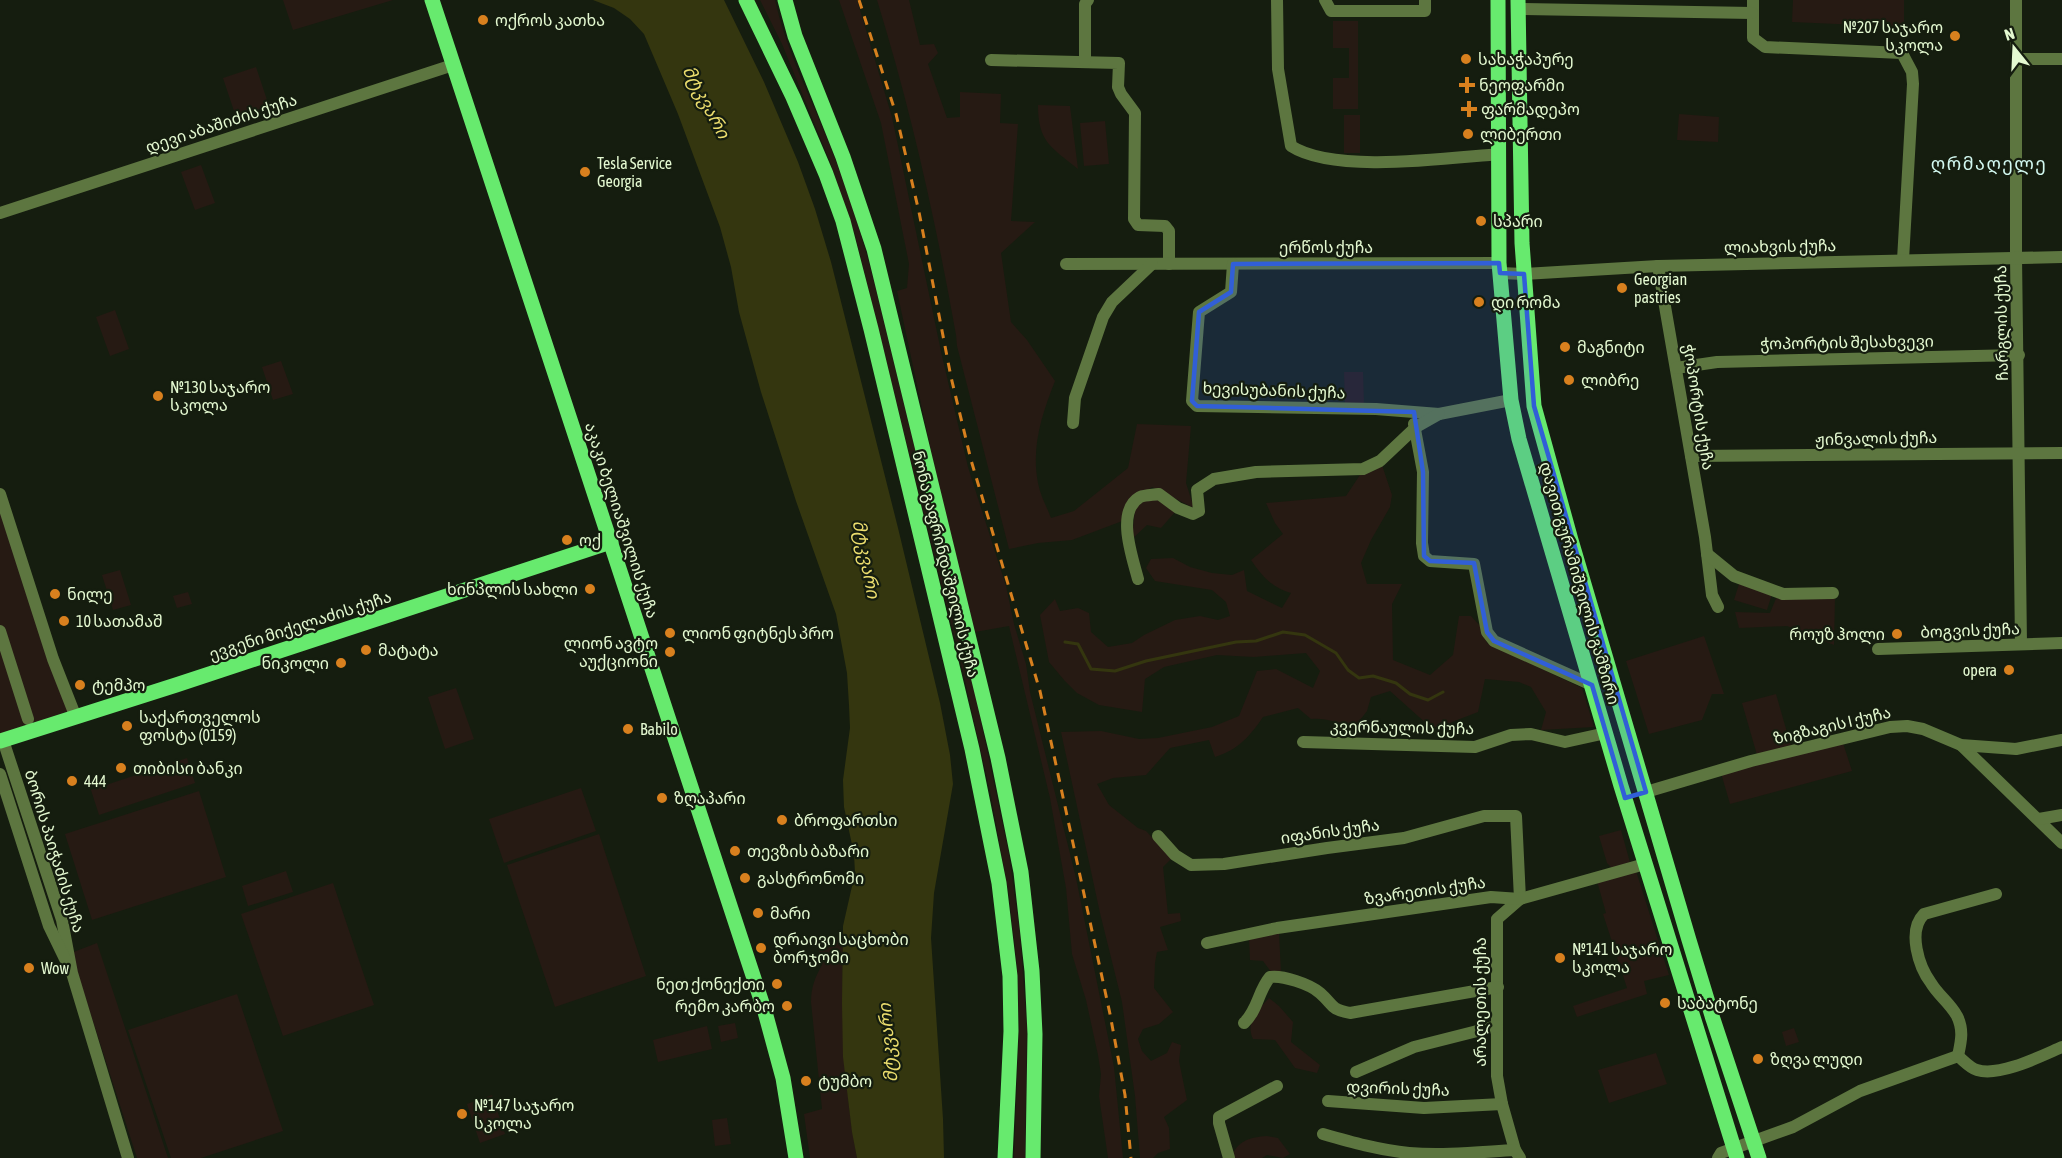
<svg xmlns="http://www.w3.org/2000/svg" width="2062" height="1158" font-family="'Asap Condensed','Noto Sans Georgian',sans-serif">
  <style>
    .green { fill: #261a13 }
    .water { fill: #34360f }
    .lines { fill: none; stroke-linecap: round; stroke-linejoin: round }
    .stream { stroke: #34360f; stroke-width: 3 }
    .minor { stroke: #5d7640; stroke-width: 12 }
    .major { stroke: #67ea6e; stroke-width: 15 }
    .rail { stroke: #d8801e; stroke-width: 3; stroke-dasharray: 9 8; stroke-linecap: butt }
    .marked { fill: #315fd7; fill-opacity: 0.2; stroke: #315fd7; stroke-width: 4.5; stroke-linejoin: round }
    .poi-dot { fill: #d8801e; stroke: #151d0f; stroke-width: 2 }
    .labels { text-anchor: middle; stroke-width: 4.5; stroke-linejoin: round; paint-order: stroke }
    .poi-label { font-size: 16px; fill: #e4f9d1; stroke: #151d0f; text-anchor: start }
    .street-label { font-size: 16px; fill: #e4f9d1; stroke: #151d0f }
    .water-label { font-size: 18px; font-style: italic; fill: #ebdd6d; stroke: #151d0f }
    .neighbourhood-label { font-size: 18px; letter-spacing: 1.5px; fill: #d3f9f1; stroke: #151d0f }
  </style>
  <rect width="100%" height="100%" fill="#151d0f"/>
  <g class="green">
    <path d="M283,0H393L293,30Z"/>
    <path d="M760,0H775C786,50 810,96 829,143C846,186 860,229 872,274L975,693L1009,854L1020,934L1027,1028L1025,1158H1014L1019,1028L1017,966L1009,896L991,796L960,659L855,235L830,162L782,44Z"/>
    <path d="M839,0H857L892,117L942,356L968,467L1006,586L1014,624L1026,664L1030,692L1076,878L1114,1067L1123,1158H1108L1099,1096L1101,1074L1098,1055L1086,1000L1072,954L1066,888L1050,798L1009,626L975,632L937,479L897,291L907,288L909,264L881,123Z"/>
    <path d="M877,0H909L920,45L934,44L938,53L928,64L947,118L960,117V92L1001,94L1000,123L1018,124L1011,221L1035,222L1001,253L1011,322L1027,340L1055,381C1042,414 1031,447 1038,483C1040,495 1047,507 1051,518L1074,511L1128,468L1137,424L1191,426L1186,483L1194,508L1152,487L1131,503L1125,520L1072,540L1038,543L1009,549L957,346L956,335C936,222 911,110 877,0Z"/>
    <path d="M1793,0H1904V27L1792,22Z"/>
    <path d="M1333,21H1358V109H1333V78H1349V48H1333Z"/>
    <path d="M256,67L269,106L236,117L223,78Z"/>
    <path d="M1038,105L1070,106L1078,169C1051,147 1038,142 1038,105Z"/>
    <path d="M1679,114L1719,117L1718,142L1677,140Z"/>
    <rect x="1344" y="115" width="16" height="38"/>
    <path d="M1105,121L1109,164L1084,166L1080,123Z"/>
    <path d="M201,165L215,203L195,210L181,172Z"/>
    <path d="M115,310L129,349L110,356L96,317Z"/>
    <path d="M281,361L293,394L273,400L262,367Z"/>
    <path d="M1344,372H1363L1364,403L1345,404Z"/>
    <path d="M1382,465L1392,495L1390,507L1371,540L1361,563L1367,584H1402L1392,604L1393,660L1430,675L1453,655L1459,616H1471L1482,628L1487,643L1582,688L1594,727L1541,730L1546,712L1531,687L1519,682L1485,679L1478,712L1452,722L1442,729L1428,725L1390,691L1371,697L1367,711L1357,724C1341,726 1328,717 1311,719L1298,708L1263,717C1250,736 1238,750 1215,757L1209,740L1170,748L1146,775L1113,778L1097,784L1109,805L1138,828L1146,831L1172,858L1163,867L1168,914L1180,913L1181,921L1160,927L1168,950L1157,952L1155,963L1154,988L1173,1012L1159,1024L1143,1029L1138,1039L1142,1051L1151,1061L1167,1053L1172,1042L1181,1045L1179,1061L1187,1100L1164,1117L1169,1128L1170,1149L1158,1153L1153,1158H1140L1135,1096L1122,1002L1100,913L1061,732L1101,731L1139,739L1158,738L1212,727L1239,716L1257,671L1276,669L1313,688L1320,671L1306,653L1254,657L1217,655L1164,667L1145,679L1142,712L1099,705L1077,693L1064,680L1049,662L1040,615L1055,599L1060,611L1078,608L1089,613L1091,632L1108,647L1132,643L1144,635L1175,620L1200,616L1218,620L1230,616L1226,602L1212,590L1155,581L1146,568L1151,559L1173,558L1190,567L1212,573L1232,575L1244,570L1247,591L1282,608L1291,593C1272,588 1262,576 1251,560L1283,534L1275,523L1266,503L1346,496L1362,472L1374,471Z"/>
    <path d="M1158,498L1175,512L1161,528L1147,525L1132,539L1135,508L1144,500Z"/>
    <path d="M0,508L69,711L0,734Z"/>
    <path d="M120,570L131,605L113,610L102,575Z"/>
    <path d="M1739,584L1772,594L1767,610L1734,600Z"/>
    <path d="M188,592L192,604L177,608L173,596Z"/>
    <path d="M1777,596L1835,597L1834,645L1787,626L1739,628L1735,612L1770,613Z"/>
    <path d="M1704,636L1724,694H1712L1702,720L1649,734L1626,661Z"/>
    <path d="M456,688L474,739L445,749L428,697Z"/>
    <path d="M1776,694L1791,746L1757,755L1742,703Z"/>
    <path d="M1843,743L1852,771L1730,804L1721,773Z"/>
    <path d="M187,758L195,783L99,815L91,790Z"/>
    <path d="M581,788L596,831L504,863L489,819Z"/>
    <path d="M199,791L226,877L92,920L65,834Z"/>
    <path d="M1621,830L1631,866L1614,870L1607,863L1599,836Z"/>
    <path d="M599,834L646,976L555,1007L507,865Z"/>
    <path d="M286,871L293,892L248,906L242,886Z"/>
    <path d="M1636,871L1669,975L1644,981L1647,994L1577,1017L1573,1006L1627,988L1603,914L1606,913L1597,881Z"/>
    <path d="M333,883L374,1005L283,1036L241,914Z"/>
    <path d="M1279,933L1281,972L1272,973L1263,961L1250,960L1249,938Z"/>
    <path d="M843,936C842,1009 843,1086 857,1158H810L804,1114L822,1109L811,1002C811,988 815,977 822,965L817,940Z"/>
    <path d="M97,943L168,1158H137L71,953Z"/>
    <path d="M237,994L283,1131L201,1158H171L128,1030Z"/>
    <path d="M1269,998L1279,1006L1293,1022L1291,1042L1320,1065L1317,1073L1295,1068L1275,1040L1253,1039C1245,1022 1258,1010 1269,998Z"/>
    <path d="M735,1023L738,1038L721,1042L718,1026Z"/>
    <path d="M707,1026L712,1049L658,1062L653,1040Z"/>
    <path d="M1794,1028L1799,1042L1786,1046L1782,1032Z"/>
    <path d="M1656,1053L1667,1084L1609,1103L1598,1070Z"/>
    <path d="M492,1095L505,1134L480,1143L467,1104Z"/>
    <path d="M727,1118L731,1144L715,1146L712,1120Z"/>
    <path d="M1267,1136L1278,1138L1290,1154L1283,1158L1267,1155L1262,1158H1231C1237,1141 1250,1137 1267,1136Z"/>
  </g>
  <path class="water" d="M593,0H724L764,82L798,162L815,209L831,262L898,528L940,703L950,755L953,784L934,893L931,938L943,1119L944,1158H857L852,1132L843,1057L842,1003L843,926L855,873L854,854L844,807L843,780L850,728L849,705L847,673L836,614L796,501L761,392L739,312L731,267L720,227L678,114L644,34L630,19L614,8Z"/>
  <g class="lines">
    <path class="stream" d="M1065,642L1078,644L1091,669L1115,671L1146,661L1236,642L1256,641L1283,632L1305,635L1336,653L1348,670L1359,678L1373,676L1396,683L1410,694L1428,700L1443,692"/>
    <g class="minor">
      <path d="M1277,0L1278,69L1291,146C1334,174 1447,158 1500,154"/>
      <path d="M1325,0L1331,11H1425V0"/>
      <path d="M1753,0V38L1765,47L1902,53L1912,72L1913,84L1903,260"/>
      <path d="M2016,0V257L2021,644"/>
      <path d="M1517,9L1752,13"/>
      <path d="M2017,59H2062"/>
      <path d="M991,60L1119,63L1118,87L1121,94L1135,113L1134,219L1138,225L1165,226L1169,231V264"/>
      <path d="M1085,61V4L1088,0"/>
      <path d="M0,213L453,65"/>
      <path d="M1066,264L1499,263"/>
      <path d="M1233,264L1231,292L1199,312L1192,401L1197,406L1376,409L1439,414L1511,400"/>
      <path d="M1658,266L1705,537L1712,595L1718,607"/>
      <path d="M1500,273L1524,274L1658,266L2062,257"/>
      <path d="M1676,368L1717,362L2019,355"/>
      <path d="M1073,423L1075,398L1103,317L1112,302L1152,264"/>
      <path d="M1414,424L1423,472L1422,543L1424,556L1430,561L1474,564L1487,632L1494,641L1592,685"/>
      <path d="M1691,456L2062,453"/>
      <path d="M0,494L53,659L75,715"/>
      <path d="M1707,554L1734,576L1783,594L1833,593"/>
      <path d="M1138,579C1133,559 1115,511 1140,497C1145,495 1153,495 1159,494L1178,508L1193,514L1199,511L1197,490L1214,479L1256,472L1363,469L1380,461L1416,427L1439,414"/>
      <path d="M0,631L28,719"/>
      <path d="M1878,649L2062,643"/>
      <path d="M3,740L62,920L72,973L128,1158"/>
      <path d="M1303,742L1475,747L1511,735L1531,734L1565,742L1606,733"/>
      <path d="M1961,745L2062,843"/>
      <path d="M0,774L49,926L65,959"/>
      <path d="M1646,792L1751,761L1890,727L1907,726L1923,729L1961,745L2016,749L2062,740"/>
      <path d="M2039,819L2062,815"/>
      <path d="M1158,836L1175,855L1191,865L1224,864L1327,848L1404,838L1484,816H1516L1520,899L1497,919V1076L1502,1104L1515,1150L1520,1158"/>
      <path d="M1207,943L1277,928L1491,897L1520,899L1645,864"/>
      <path d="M1244,1023C1258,1010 1258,991 1270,977C1282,975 1310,984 1320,993C1335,1006 1328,1008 1350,1013L1498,987"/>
      <path d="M1958,1056C1961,1042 1964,1030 1957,1016C1950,1003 1938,995 1931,983C1919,967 1907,931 1924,914L1996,894"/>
      <path d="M1356,1072L1414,1047L1497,1026"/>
      <path d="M1328,1101L1424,1108L1502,1104"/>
      <path d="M1323,1134C1351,1142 1379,1150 1409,1153C1444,1156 1480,1152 1515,1150"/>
      <path d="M1229,1158L1219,1123V1117L1277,1086"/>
      <path d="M1718,1158L1721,1153L1793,1127L1860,1091L1958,1056C1964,1061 1970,1068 1977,1070C2000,1077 2041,1056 2062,1047"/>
    </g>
    <g class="major">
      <path d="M432,0L765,1012L783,1078L796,1158"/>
      <path d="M746,0L793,97L826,174L843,221L871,329L972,749L999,883L1010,976L1011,1031L1005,1158"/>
      <path d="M785,0L795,36L843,157L874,249L998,758L1021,872L1032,971L1035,1034L1033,1158"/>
      <path d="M1498,0L1499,263L1511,400L1519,439L1621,786L1737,1158"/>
      <path d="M1518,0L1522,243L1534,406L1571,540L1689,940L1713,1019L1759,1158"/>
      <path d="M0,741L176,685L611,542"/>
    </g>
    <path class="rail" d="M859,0L896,114L919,212L951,377L971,460L1040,691L1110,1014L1125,1095L1131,1158"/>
  </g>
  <path class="marked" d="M1499,263L1500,273L1524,274L1534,406L1646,792L1625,798L1592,685L1494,641L1487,632L1474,563L1430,561L1424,556L1423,472L1414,412L1197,406L1192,401L1199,312L1231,292L1233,264Z"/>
  <g class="poi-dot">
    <circle cx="483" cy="20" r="6"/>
    <circle cx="1955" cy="36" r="6"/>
    <circle cx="1466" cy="59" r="6"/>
    <path d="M1464 76h6v6h6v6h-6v6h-6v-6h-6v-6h6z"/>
    <path d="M1466 100h6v6h6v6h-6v6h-6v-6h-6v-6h6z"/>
    <circle cx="1468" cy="134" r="6"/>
    <circle cx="585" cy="172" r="6"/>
    <circle cx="1481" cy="221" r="6"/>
    <circle cx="1622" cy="288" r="6"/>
    <circle cx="1479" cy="302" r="6"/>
    <circle cx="1565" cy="347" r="6"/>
    <circle cx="1569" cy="380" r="6"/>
    <circle cx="158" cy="396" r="6"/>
    <circle cx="567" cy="540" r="6"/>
    <circle cx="590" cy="589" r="6"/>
    <circle cx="55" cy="594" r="6"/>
    <circle cx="64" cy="621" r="6"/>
    <circle cx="670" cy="633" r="6"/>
    <circle cx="1897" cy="634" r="6"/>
    <circle cx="366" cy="650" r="6"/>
    <circle cx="670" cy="652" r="6"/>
    <circle cx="341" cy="663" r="6"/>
    <circle cx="2009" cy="670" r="6"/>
    <circle cx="80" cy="685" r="6"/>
    <circle cx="127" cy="726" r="6"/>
    <circle cx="628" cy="729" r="6"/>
    <circle cx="121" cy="768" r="6"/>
    <circle cx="72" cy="781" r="6"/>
    <circle cx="662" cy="798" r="6"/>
    <circle cx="782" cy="820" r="6"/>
    <circle cx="735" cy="851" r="6"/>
    <circle cx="745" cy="878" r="6"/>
    <circle cx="758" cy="913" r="6"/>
    <circle cx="761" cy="948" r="6"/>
    <circle cx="1560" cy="958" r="6"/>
    <circle cx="29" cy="968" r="6"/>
    <circle cx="777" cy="984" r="6"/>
    <circle cx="1665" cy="1003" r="6"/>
    <circle cx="787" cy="1006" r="6"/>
    <circle cx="1758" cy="1059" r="6"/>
    <circle cx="806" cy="1081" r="6"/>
    <circle cx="462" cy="1114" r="6"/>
  </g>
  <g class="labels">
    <g class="poi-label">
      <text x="495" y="26">ოქროს კათხა</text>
      <text x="1943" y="33" text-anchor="end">№207 საჯარო<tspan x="1943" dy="18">სკოლა</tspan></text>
      <text x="1478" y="65">სახაჭაპურე</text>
      <text x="1479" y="91">ნეოფარმი</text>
      <text x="1481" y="115">ფარმადეპო</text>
      <text x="1480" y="140">ლიბერთი</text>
      <text x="597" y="169">Tesla Service<tspan x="597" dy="18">Georgia</tspan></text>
      <text x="1493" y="227">სპარი</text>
      <text x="1634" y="285">Georgian<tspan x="1634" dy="18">pastries</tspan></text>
      <text x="1491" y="308">დი რომა</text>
      <text x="1577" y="353">მაგნიტი</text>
      <text x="1581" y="386">ლიბრე</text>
      <text x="170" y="393">№130 საჯარო<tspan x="170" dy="18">სკოლა</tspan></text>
      <text x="579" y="546">ოქ</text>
      <text x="578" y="595" text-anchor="end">ხინპლის სახლი</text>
      <text x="67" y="600">ნილე</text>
      <text x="76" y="627">10 სათამაშ</text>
      <text x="682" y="639">ლიონ ფიტნეს პრო</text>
      <text x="1885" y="640" text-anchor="end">როუზ ჰოლი</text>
      <text x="658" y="649" text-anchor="end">ლიონ ავტო<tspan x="658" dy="18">აუქციონი</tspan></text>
      <text x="378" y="656">მატატა</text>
      <text x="329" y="669" text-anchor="end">ნიკოლი</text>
      <text x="1997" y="676" text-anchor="end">opera</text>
      <text x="92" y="691">ტემპო</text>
      <text x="139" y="723">საქართველოს<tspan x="139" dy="18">ფოსტა (0159)</tspan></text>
      <text x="640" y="735">Babilo</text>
      <text x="133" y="774">თიბისი ბანკი</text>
      <text x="84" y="787">444</text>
      <text x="674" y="804">ზღაპარი</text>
      <text x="794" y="826">ბროფართსი</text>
      <text x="747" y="857">თევზის ბაზარი</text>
      <text x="757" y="884">გასტრონომი</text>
      <text x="770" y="919">მარი</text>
      <text x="773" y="945">დრაივი საცხობი<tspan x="773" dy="18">ბორჯომი</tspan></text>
      <text x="1572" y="955">№141 საჯარო<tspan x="1572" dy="18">სკოლა</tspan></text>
      <text x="41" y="974">Wow</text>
      <text x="765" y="990" text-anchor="end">ნეთ ქონექთი</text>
      <text x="1677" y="1009">საბატონე</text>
      <text x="775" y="1012" text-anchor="end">რემო კარბო</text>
      <text x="1770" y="1065">ზღვა ლუდი</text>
      <text x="818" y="1087">ტუმბო</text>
      <text x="474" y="1111">№147 საჯარო<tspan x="474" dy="18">სკოლა</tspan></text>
    </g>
    <g class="street-label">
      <text transform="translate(221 123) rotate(-18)" y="6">დევი აბაშიძის ქუჩა</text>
      <text transform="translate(1780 246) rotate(-1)" y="6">ლიახვის ქუჩა</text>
      <text x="1326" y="253">ერწოს ქუჩა</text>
      <text transform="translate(2001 323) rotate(-91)" y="6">ჩარგლის ქუჩა</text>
      <text transform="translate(1847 342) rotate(-1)" y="6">ჭოპორტის შესახვევი</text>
      <text transform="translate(1274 390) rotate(2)" y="6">ხევისუბანის ქუჩა</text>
      <text transform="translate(1699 407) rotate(81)" y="6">ჭოპორტის ქუჩა</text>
      <text transform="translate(1876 438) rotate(-1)" y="6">ჟინვალის ქუჩა</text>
      <text transform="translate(622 520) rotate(72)" y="6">აკაკი ბელიაშვილის ქუჩა</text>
      <text transform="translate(946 564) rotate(76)" y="6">ნონა გაფრინდაშვილის ქუჩა</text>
      <text transform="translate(1580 583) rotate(74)" y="6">დავით გურამიშვილის გამზირი</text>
      <text transform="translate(300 625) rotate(-18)" y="6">ევგენი მიქელაძის ქუჩა</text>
      <text transform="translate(1970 630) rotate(-2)" y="6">ბოგვის ქუჩა</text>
      <text transform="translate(1832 725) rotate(-13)" y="6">ზიგზაგის I ქუჩა</text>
      <text transform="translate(1402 727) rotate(1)" y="6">კვერნაულის ქუჩა</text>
      <text transform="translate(1330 831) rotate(-8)" y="6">იფანის ქუჩა</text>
      <text transform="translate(55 851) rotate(73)" y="6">ბორის პაიჭაძის ქუჩა</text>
      <text transform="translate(1425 890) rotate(-8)" y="6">ზვარეთის ქუჩა</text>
      <text transform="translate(1480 1002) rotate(-90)" y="6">არალეთის ქუჩა</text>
      <text transform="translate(1398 1088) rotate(2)" y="6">დვირის ქუჩა</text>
    </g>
    <g class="water-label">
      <text transform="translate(706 102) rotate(62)" y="6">მტკვარი</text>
      <text transform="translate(866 559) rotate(79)" y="6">მტკვარი</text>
      <text transform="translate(888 1043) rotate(-95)" y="6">მტკვარი</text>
    </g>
    <g class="neighbourhood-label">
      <text x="1989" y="170">ღრმაღელე</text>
    </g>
  </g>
  <g transform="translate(2014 48) rotate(342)" stroke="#151d0f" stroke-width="4.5" paint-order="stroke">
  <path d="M0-4.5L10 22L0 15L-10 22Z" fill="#e4f9d1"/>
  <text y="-9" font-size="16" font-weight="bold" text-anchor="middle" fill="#e4f9d1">N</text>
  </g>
</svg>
